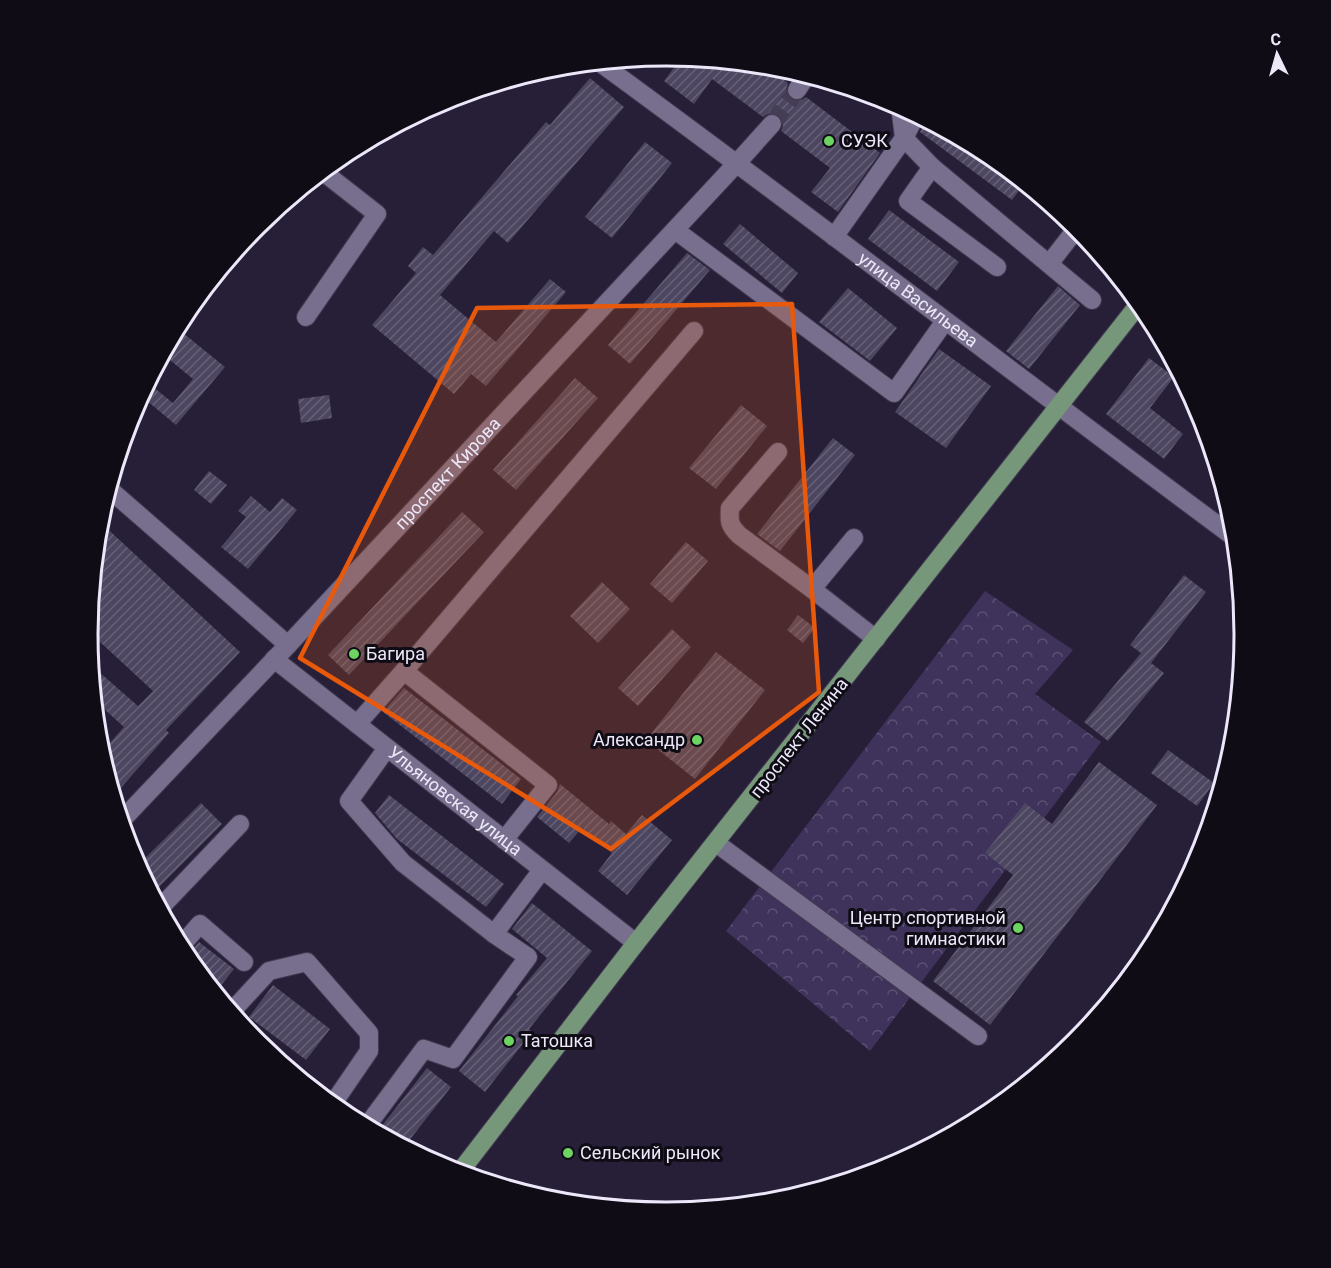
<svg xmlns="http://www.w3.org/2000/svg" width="1331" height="1268" font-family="Roboto,sans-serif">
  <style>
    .park { fill: url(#park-crowns) }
    .building { fill: url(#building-hatch) }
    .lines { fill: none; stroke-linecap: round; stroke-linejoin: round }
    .minor-tunnel { stroke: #453d55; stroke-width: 18; stroke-dasharray: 18 9; stroke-linecap: butt }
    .minor-casing { stroke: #40394f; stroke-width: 20 }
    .major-casing { stroke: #40394f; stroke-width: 20 }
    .minor { stroke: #776f8d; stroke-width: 18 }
    .major { stroke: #76977a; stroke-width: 18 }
    .marked { fill: #e8590c; fill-opacity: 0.2; stroke: #e8590c; stroke-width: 4.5; stroke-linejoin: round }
    .poi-dot { fill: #6dd361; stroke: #0f0c16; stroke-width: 2 }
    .labels { text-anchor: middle; stroke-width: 6; stroke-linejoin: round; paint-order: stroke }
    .poi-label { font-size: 18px; fill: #ece8f9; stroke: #0f0c16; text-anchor: start }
    .street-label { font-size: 18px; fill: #ece8f9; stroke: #0f0c16 }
    .rim { fill: none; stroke: #ece8f9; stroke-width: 3 }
  </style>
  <defs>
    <pattern id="park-crowns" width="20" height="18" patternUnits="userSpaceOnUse" patternTransform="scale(1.5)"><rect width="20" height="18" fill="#3f335c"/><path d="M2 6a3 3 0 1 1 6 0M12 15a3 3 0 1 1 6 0" fill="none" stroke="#5b5174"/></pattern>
    <pattern id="building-hatch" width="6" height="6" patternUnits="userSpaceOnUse" patternTransform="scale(1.5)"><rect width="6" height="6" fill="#4d4661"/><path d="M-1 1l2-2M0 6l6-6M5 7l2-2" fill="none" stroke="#676178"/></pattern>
  </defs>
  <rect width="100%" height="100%" fill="#271f38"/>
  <path class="park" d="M985,591L1073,650L1035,694L1101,742L870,1051L726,931Z"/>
  <g class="building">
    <path d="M682,57L764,65L788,83L786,90L787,94L790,99L797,101L801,100L806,97L880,153L838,212L811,192L830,168L781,131L783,126V121L779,115L774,113H769L763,117L712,79L694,104L664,81Z"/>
    <path d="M590,78L624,107L508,243L494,231L440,295L496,342L550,279L566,292L486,386L471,374L454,394L372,325L416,273L408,266L423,247L433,255L546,122L550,125Z"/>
    <path d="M926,120L987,153L1024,184L1012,200L920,132Z"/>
    <path d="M645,142L672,163L612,238L585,217Z"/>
    <path d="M889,210L959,262L937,291L868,239Z"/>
    <path d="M740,224L798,273L782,293L723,244Z"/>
    <path d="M687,253L710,270L630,364L608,345Z"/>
    <path d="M1058,286L1080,305L1029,369L1006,351Z"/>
    <path d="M848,288L897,328L870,361L819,322Z"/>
    <path d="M183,333L225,367L176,425L140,395L147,382L173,403L193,379L165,356Z"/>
    <path d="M939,349L991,386L946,448L895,412Z"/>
    <path d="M1149,358L1174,377L1150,408L1183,434L1164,459L1106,414Z"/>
    <path d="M575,378L598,398L516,490L493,470Z"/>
    <path d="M329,395L332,418L301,423L298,399Z"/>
    <path d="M741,405L767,426L716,489L689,468Z"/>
    <path d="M833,438L855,455L780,551L757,534Z"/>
    <path d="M209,471L227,485L211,504L194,490Z"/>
    <path d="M251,496L270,512L282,498L297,510L248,569L221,547L246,517L238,511Z"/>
    <path d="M462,512L484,532L349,675L328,655Z"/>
    <path d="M98,520L240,652L166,730L169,733L113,797L100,754L124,727L94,700L90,664L138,706L153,691L87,630Z"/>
    <path d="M686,542L708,561L672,603L650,584Z"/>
    <path d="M1184,575L1206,592L1151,663L1164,673L1108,741L1084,722L1141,653L1130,645Z"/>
    <path d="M602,582L630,609L598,643L570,616Z"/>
    <path d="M798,615L815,628L803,643L787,630Z"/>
    <path d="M672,629L691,647L638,706L618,688Z"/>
    <path d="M716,652L765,690L695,779L646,740Z"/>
    <path d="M404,688L521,779L502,804L383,712Z"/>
    <path d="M1168,750L1214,783L1197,806L1151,773Z"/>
    <path d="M1099,762L1157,805L990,1025L933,981L1013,875L985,853L1025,803L1052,824Z"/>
    <path d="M560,784L609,824L611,821L626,834L642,815L672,840L627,895L598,871L612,853L582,828L569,843L537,817L557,792Z"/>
    <path d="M389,795L504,884L486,907L397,839L375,813Z"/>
    <path d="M201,803L222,824L152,894L137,866Z"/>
    <path d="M532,903L592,951L529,1029L532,1032L485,1092L459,1071L518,996L516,995L547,958L512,929Z"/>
    <path d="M199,942L234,969L215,993L185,957Z"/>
    <path d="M273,985L330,1029L306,1060L249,1017Z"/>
    <path d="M427,1068L451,1087L404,1147L377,1132Z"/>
  </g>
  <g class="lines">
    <path class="minor-tunnel" d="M772,124L797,90"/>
    <defs>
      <g id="minor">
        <path id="s1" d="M599,62C813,218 1022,380 1235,538"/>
        <path d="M797,90L807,75"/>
        <path d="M916,115L904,138L932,167L908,201L997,267"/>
        <path d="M932,167L1092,300"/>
        <path d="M675,230L894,393L945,321"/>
        <path d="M834,237L904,138L900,106"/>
        <path d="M1049,264L1077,228"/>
        <path d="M306,317L377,214L322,171"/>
        <path d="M778,452L730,508C729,521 729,525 739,535L812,589"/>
        <path d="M108,488L288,645"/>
        <path d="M854,538L812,589L876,639"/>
        <path id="s2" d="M274,659L636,943"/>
        <path d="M404,671L548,785L504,840"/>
        <path d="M357,724L404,671L694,331"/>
        <path id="s3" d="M121,821L288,645L737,163L772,124"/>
        <path d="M716,843L978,1036"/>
        <path d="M159,909L240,824"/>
        <path d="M494,934L542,870"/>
        <path d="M180,947L200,924L244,962"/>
        <path d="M231,1012L269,971L307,962L369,1033V1051L332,1105"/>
        <path d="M366,1127L424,1049L453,1059L528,957L494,934L403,863L349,801L387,748"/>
      </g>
      <path id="major" d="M459,1173L636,943L1139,304"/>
    </defs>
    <use href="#minor" class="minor-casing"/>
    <use href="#major" class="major-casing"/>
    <use href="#minor" class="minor"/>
    <use href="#major" class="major"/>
  </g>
  <path class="marked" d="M792,304L819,692L611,849L300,658L477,308Z"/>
  <g class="poi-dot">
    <circle cx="829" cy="141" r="6"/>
    <circle cx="354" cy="654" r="6"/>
    <circle cx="697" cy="740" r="6"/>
    <circle cx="1018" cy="928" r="6"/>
    <circle cx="509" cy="1041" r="6"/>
    <circle cx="568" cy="1153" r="6"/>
  </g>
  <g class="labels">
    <g class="poi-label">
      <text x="841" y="147">СУЭК</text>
      <text x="366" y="660">Багира</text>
      <text x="685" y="746" text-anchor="end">Александр</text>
      <text x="1006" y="924" text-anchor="end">Центр спортивной<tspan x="1006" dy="21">гимнастики</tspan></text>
      <text x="521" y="1047">Татошка</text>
      <text x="580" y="1159">Сельский рынок</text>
    </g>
    <g class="street-label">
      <text dy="6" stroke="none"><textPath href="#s1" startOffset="398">улица Васильева</textPath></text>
      <text dy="6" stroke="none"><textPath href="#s3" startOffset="477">проспект Кирова</textPath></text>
      <text transform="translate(799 738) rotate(-52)" y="6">проспект Ленина</text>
      <text dy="6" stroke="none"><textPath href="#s2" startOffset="230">Ульяновская улица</textPath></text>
    </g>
  </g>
  <path d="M0 0H1331V1268H0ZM98 634a568 568 0 1 1 1136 0a568 568 0 1 1-1136 0Z" fill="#0f0c16" fill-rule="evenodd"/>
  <path class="rim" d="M98 634a568 568 0 1 1 1136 0a568 568 0 1 1-1136 0Z"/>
  <g transform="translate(1277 54) rotate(355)" stroke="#0f0c16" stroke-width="4.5" paint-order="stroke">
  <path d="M0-4.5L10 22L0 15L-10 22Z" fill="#ece8f9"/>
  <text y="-9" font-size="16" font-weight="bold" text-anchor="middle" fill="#ece8f9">С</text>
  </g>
</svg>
